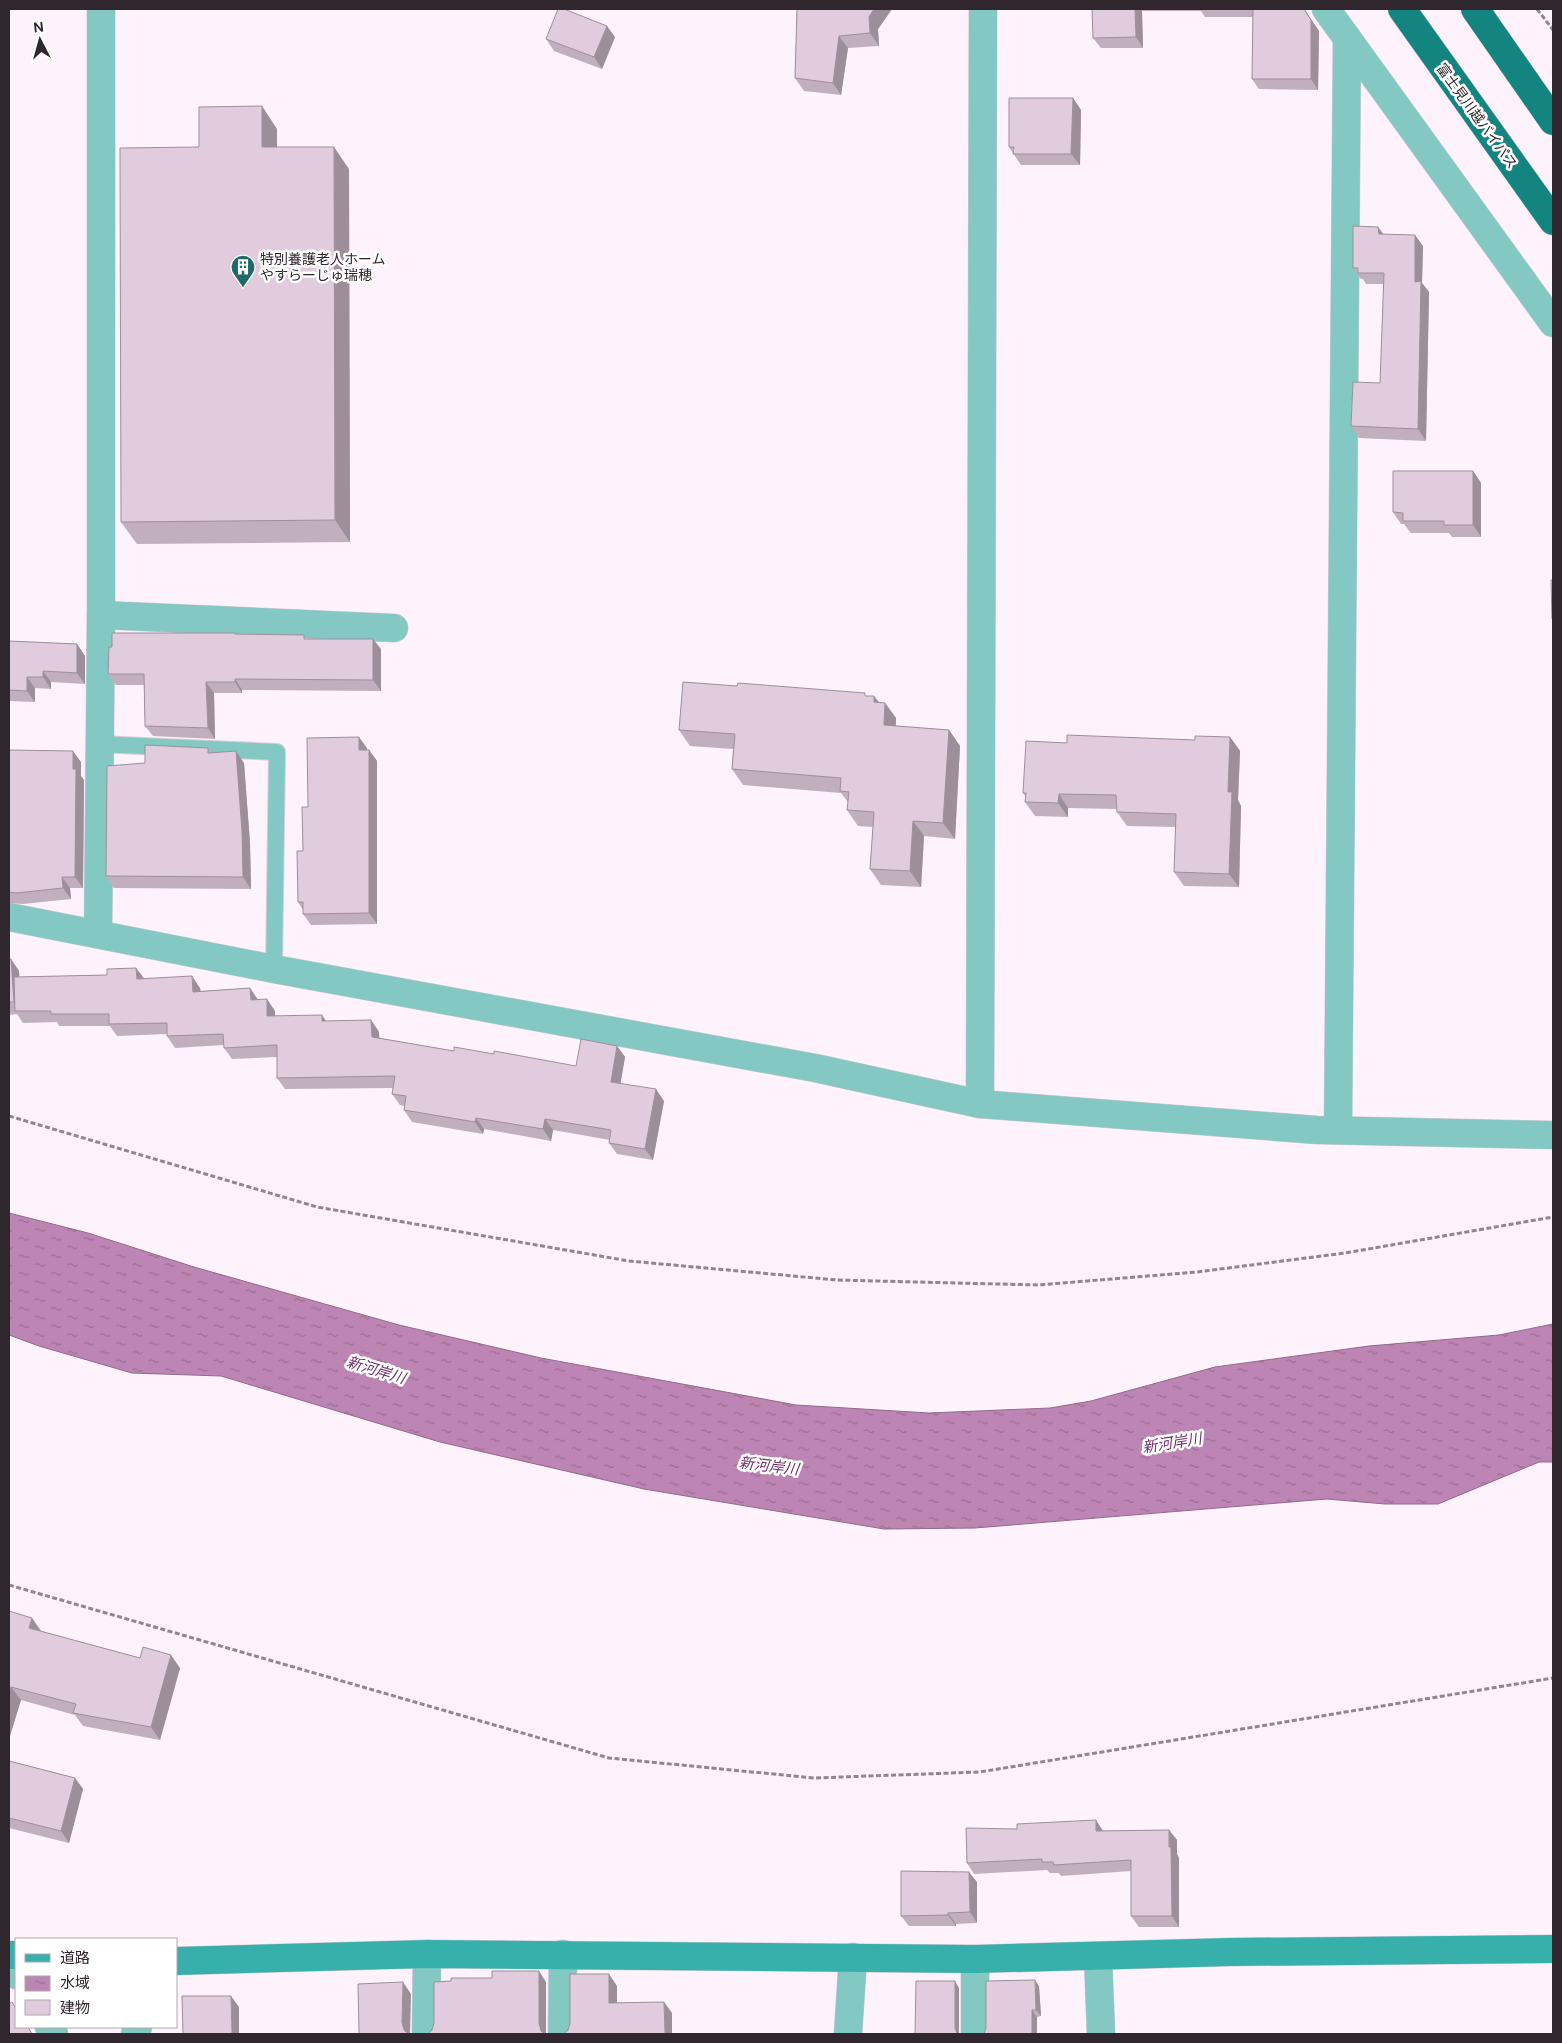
<svg xmlns="http://www.w3.org/2000/svg" width="1562" height="2043" font-family="'DM Sans','Noto Sans JP',sans-serif">
  <style>
    .water { fill: url(#water-ripples); stroke: #92698c }
    .lines { fill: none; stroke-linecap: round; stroke-linejoin: round }
    .lane-casing { stroke: #d9cdd7; stroke-width: 18 }
    .street-casing { stroke: #d9cdd7; stroke-width: 29 }
    .secondary-casing { stroke: #d9cdd7; stroke-width: 29 }
    .highway-casing { stroke: #d9cdd7; stroke-width: 29 }
    .path { stroke: #90878e; stroke-width: 3; stroke-dasharray: 5 2.5; stroke-linecap: butt }
    .lane { stroke: #84c8c3; stroke-width: 16 }
    .street { stroke: #84c8c3; stroke-width: 28 }
    .secondary { stroke: #37afab; stroke-width: 28 }
    .highway { stroke: #138480; stroke-width: 28 }
    .wall { fill: #c1afbd }
    .shaded-wall { fill: #9d8f9a }
    .building { fill: #e0ccdc; stroke: #9d8f9a }
    .labels { text-anchor: middle; stroke-width: 5; stroke-linejoin: round; paint-order: stroke }
    .street-label { font-size: 14px; fill: #2f272d; stroke: #fff }
    .poi-label { font-size: 14px; fill: #2f272d; stroke: #fff; text-anchor: start }
    .water-label { font-size: 15px; font-style: italic; fill: #73306c; stroke: #fff }
  </style>
  <defs>
    <pattern id="water-ripples" width="26" height="14" patternUnits="userSpaceOnUse" patternTransform="scale(1.25)"><rect width="26" height="14" fill="#bd85b4"/><path d="M2 4q2-2 4 0t4 0M15 11q2-2 4 0t4 0" fill="none" stroke="#9a6d93"/></pattern>
  </defs>
  <rect width="100%" height="100%" fill="#fef2fc"/>
  <path class="water" d="M9,1213L88,1233L194,1267L399,1325L541,1358L796,1405L929,1413L1050,1408L1091,1401L1215,1367L1369,1346L1499,1335L1553,1324V1462H1539L1438,1504H1385L1327,1499L975,1528L884,1529L644,1489L440,1442L221,1376L132,1373L39,1346L9,1335Z"/>
  <g class="lines">
    <defs>
      <path id="lane" d="M98,744L277,752L274,969"/>
      <g id="street">
        <path d="M1326,9L1553,323"/>
        <path d="M101,615L394,628"/>
        <path d="M9,917L274,969L815,1068L980,1104L1317,1130L1553,1135"/>
        <path d="M98,934L101,615V9"/>
        <path d="M980,1104L983,9"/>
        <path d="M1338,1130L1347,38"/>
        <path d="M1098,1956L1101,2034"/>
        <path d="M975,1959V2034"/>
        <path d="M9,1963L16,1975"/>
        <path d="M49,2027L54,2034"/>
        <path d="M135,2034L138,2027"/>
        <path d="M426,2034L427,1954"/>
        <path d="M562,2034L563,1954"/>
        <path d="M848,2034L853,1957"/>
      </g>
      <g id="secondary">
        <path d="M9,1955H16"/>
        <path d="M176,1961L427,1954L975,1959L1230,1952L1553,1949"/>
      </g>
      <g id="highway">
        <path d="M1402,9L1553,221"/>
        <path d="M1475,9L1553,121"/>
      </g>
    </defs>
    <use href="#lane" class="lane-casing"/>
    <use href="#street" class="street-casing"/>
    <use href="#secondary" class="secondary-casing"/>
    <use href="#highway" class="highway-casing"/>
    <g class="path">
      <path d="M1537,9L1553,30"/>
      <path d="M9,1116L317,1207L629,1261L837,1280L1038,1285L1197,1272L1345,1253L1553,1217"/>
      <path d="M9,1585L609,1758L814,1778L980,1772L1553,1678"/>
    </g>
    <use href="#lane" class="lane"/>
    <use href="#street" class="street"/>
    <use href="#secondary" class="secondary"/>
    <use href="#highway" class="highway"/>
  </g>
  <g class="wall">
    <path d="M797,9H892L878,29L879,46L848,48L841,95L804,91L795,78Z"/>
    <path d="M1092,9H1304L1319,31L1318,90L1259,89L1252,79L1253,17H1205L1201,11H1142L1143,48H1101L1093,38Z"/>
    <path d="M615,37L602,69L554,51L546,39Z"/>
    <path d="M1073,98L1081,110L1080,165H1021L1009,147Z"/>
    <path d="M277,129V147L349,169L350,542L137,544L121,522L199,147Z"/>
    <path d="M1378,227L1384,235L1423,246L1422,283L1429,292L1426,441L1359,438L1351,426L1380,383L1384,284H1366L1363,279H1361L1353,268Z"/>
    <path d="M1473,471L1481,483V537H1452L1449,533H1411L1404,524H1401L1393,512Z"/>
    <path d="M236,634L307,639L381,649V691L242,690V693H214L215,739L153,736L145,726L144,685H116L108,674L112,647Z"/>
    <path d="M9,641L77,644L85,656V684L51,682V689L35,688V702L9,701Z"/>
    <path d="M867,696H874L879,702L885,703L896,718V726L949,730L960,746L955,839L924,836L921,887L881,885L870,869L873,827L858,826L847,810L848,802L841,793L743,785L732,769L733,749L690,746L679,730Z"/>
    <path d="M1230,737L1240,751L1238,800L1241,806L1239,887L1184,886L1174,872L1176,827L1127,826L1117,812V809L1068,808V817L1035,816L1025,802L1026,797L1023,793L1067,743L1195,740Z"/>
    <path d="M208,748L212,753L244,763L250,843L251,889L114,888L106,876L145,763Z"/>
    <path d="M367,748V750H369L377,761V924L311,925L303,914V910L298,902L308,807Z"/>
    <path d="M9,750L81,762V776L84,780L83,888H70L71,899L23,904L9,903Z"/>
    <path d="M9,959H11L19,971V977L107,975L136,968L144,978L200,988L201,991L250,988L258,1000L275,1011V1016L326,1021L371,1020L379,1032V1038L454,1051L576,1066L617,1046L625,1057L620,1083L664,1101L653,1160L617,1154L609,1143L610,1140L553,1130L551,1141L484,1129L483,1134L412,1122L404,1110L405,1106L400,1105L392,1094L393,1088L285,1089L277,1078V1057L232,1059L224,1048V1045L175,1048L167,1036V1034L117,1036L110,1026H59L57,1022L23,1023L17,1014L9,1015Z"/>
    <path d="M9,1611L41,1631L140,1658L180,1668L160,1740L83,1726L75,1715L21,1700L9,1739Z"/>
    <path d="M9,1761L75,1778L83,1789L69,1843L9,1828Z"/>
    <path d="M1169,1830L1177,1840V1854L1179,1858V1927H1139L1131,1916V1871L1061,1876L1059,1873H1050L1047,1870L974,1874L967,1863L1103,1831Z"/>
    <path d="M977,1882V1923L956,1924V1926H909L901,1916Z"/>
    <path d="M1039,1986L1041,2016L1037,2017V2034H984Z"/>
  </g>
  <g class="shaded-wall">
    <path d="M874,9H892L878,29L879,46L870,33L869,17Z"/>
    <path d="M1135,9H1141L1142,11L1143,48L1136,37Z"/>
    <path d="M1304,9L1319,31L1318,90L1311,79Z"/>
    <path d="M607,26L615,37L602,69L594,57Z"/>
    <path d="M839,36L848,48L841,95L833,83Z"/>
    <path d="M1073,98L1081,110L1080,165L1071,154Z"/>
    <path d="M262,106L277,129V170L262,147Z"/>
    <path d="M334,147L349,169L350,542L335,520Z"/>
    <path d="M1378,227L1386,238L1379,234Z"/>
    <path d="M1415,235L1423,246L1422,283L1429,292L1426,441L1418,429L1415,282Z"/>
    <path d="M1473,471L1481,483V537L1473,525Z"/>
    <path d="M373,639L381,649V691L373,680Z"/>
    <path d="M77,644L85,656V684L77,673Z"/>
    <path d="M43,671L51,682V689L43,677Z"/>
    <path d="M27,677L35,688V702L27,691Z"/>
    <path d="M235,679L242,690V693L235,682Z"/>
    <path d="M206,682L214,693L215,739L208,728Z"/>
    <path d="M874,696L885,711V703L896,718L895,741L884,725L874,702Z"/>
    <path d="M949,730L960,746L955,839L943,823Z"/>
    <path d="M359,737L367,748L366,761L359,750Z"/>
    <path d="M1230,737L1240,751L1238,800L1241,806L1239,887L1229,874L1228,792Z"/>
    <path d="M369,750L377,761V924L369,913Z"/>
    <path d="M73,751L81,762V776L84,780L83,888L75,877Z"/>
    <path d="M236,751L244,763L250,843L251,889L243,877Z"/>
    <path d="M1059,794L1068,808V817L1058,803Z"/>
    <path d="M913,821L924,836L921,887L910,871Z"/>
    <path d="M62,877L70,888L71,899L63,888Z"/>
    <path d="M11,959L19,971L22,1011L14,1002Z"/>
    <path d="M136,968L144,979H137Z"/>
    <path d="M192,976L200,988L201,1003L193,992Z"/>
    <path d="M250,988L258,1000H251Z"/>
    <path d="M267,999L275,1011V1028L267,1016Z"/>
    <path d="M322,1015L330,1027L322,1021Z"/>
    <path d="M371,1020L379,1032L380,1048L372,1037Z"/>
    <path d="M617,1046L625,1057L619,1093L611,1082Z"/>
    <path d="M656,1089L664,1101L653,1160L645,1149Z"/>
    <path d="M476,1118L484,1129L483,1134L475,1122Z"/>
    <path d="M545,1119L553,1130L551,1141L543,1129Z"/>
    <path d="M32,1618L41,1631L29,1628Z"/>
    <path d="M171,1655L180,1668L160,1740L151,1727Z"/>
    <path d="M11,1687L21,1700L9,1739V1695Z"/>
    <path d="M75,1778L83,1789L69,1843L61,1831Z"/>
    <path d="M1096,1820L1103,1831H1096Z"/>
    <path d="M1169,1830L1177,1840V1854L1179,1858V1927L1172,1916Z"/>
    <path d="M969,1872L977,1882V1923L970,1912Z"/>
    <path d="M948,1913L956,1924V1926L948,1915Z"/>
    <path d="M539,1971L546,1982V2034H543L541,2031L539,2023Z"/>
    <path d="M609,1974L617,1986V2014L609,2003Z"/>
    <path d="M1035,1980L1039,1986L1041,2016L1036,2010Z"/>
    <path d="M955,1981L959,1988V2034H957L955,2028Z"/>
    <path d="M403,1982L411,1994L410,2034H407L404,2030L402,2022Z"/>
    <path d="M231,1996L239,2007V2034H232Z"/>
    <path d="M664,2002L672,2013V2034H665Z"/>
    <path d="M1032,2010L1037,2017V2034H1032Z"/>
  </g>
  <g class="building">
    <path d="M558,9H564L607,26L594,57L546,39Z"/>
    <path d="M797,9H874L869,17L870,33L839,36L833,83L795,78Z"/>
    <path d="M1092,9H1135L1136,37L1093,38Z"/>
    <path d="M1253,9H1304L1311,20V79H1252Z"/>
    <path d="M1009,98H1073L1071,154H1013L1014,147H1009Z"/>
    <path d="M262,106V147H334L335,520L121,522L120,148L199,147V107Z"/>
    <path d="M1353,226L1378,227L1379,234L1415,235V282L1421,281L1418,429L1351,426L1353,382L1380,383L1384,273H1358V268H1353Z"/>
    <path d="M1393,471H1473V525H1444V521H1403V513L1393,512Z"/>
    <path d="M1551,580H1553V619H1552Z"/>
    <path d="M112,633H235V634L304,635V639H373V680L235,679V682H206L208,728L145,726L144,674H108L109,647H112Z"/>
    <path d="M9,641L77,644V673L43,671V677H27V691L9,690Z"/>
    <path d="M683,682L737,686L738,683L865,693V696H874V702L885,703L884,725L949,730L943,823L913,821L910,871L870,869L874,812L847,810L849,792L840,791L841,778L732,769L735,734L679,730Z"/>
    <path d="M1067,735L1195,740V736L1230,737L1228,792H1232L1229,874L1174,872L1176,814L1117,812L1116,795L1059,794L1058,803L1025,802L1026,793H1023L1026,741L1067,743Z"/>
    <path d="M359,737V750H369V913L303,914V902H298L297,851H303L302,807H308L307,738Z"/>
    <path d="M145,745L208,748V753L236,751L242,831L243,877L106,876L107,766L145,763Z"/>
    <path d="M9,750L73,751V769H76L75,877H62L63,888L16,893L9,892Z"/>
    <path d="M9,959H11L14,1002H9Z"/>
    <path d="M136,968L137,979L192,976L193,992L250,988L251,1000L267,999V1016L322,1015V1021L371,1020L372,1037L454,1051V1047L494,1054V1051L576,1066L581,1039L617,1046L611,1082L656,1089L645,1149L609,1143L611,1130L545,1119L543,1129L476,1118L475,1122L404,1110L406,1096L392,1094L395,1076L277,1078V1045L224,1048L223,1034L167,1036V1023L109,1024V1014H51V1011H15L14,977L107,975V969Z"/>
    <path d="M9,1611L32,1618L29,1628L140,1658L143,1647L171,1655L151,1727L73,1713L76,1704L11,1687L9,1695Z"/>
    <path d="M9,1761L75,1778L61,1831L9,1818Z"/>
    <path d="M1096,1820V1831L1169,1830V1847H1171L1172,1916H1131V1860L1054,1865L1053,1862H1042V1859L967,1863L966,1828L1017,1829V1824Z"/>
    <path d="M901,1871L969,1872L970,1912L948,1913V1915L901,1916Z"/>
    <path d="M492,1971H539V2023L541,2031L544,2034H428L432,2030L434,2023V1982L451,1981V1978H492Z"/>
    <path d="M570,1974H609V2003L664,2002L665,2034H564L568,2030L570,2024Z"/>
    <path d="M1035,1980L1036,2010H1032V2034H984L986,2028V1981Z"/>
    <path d="M916,1981H955V2028L957,2034H915Z"/>
    <path d="M403,1982L402,2022L404,2030L408,2034H359L358,1984Z"/>
    <path d="M182,1996H231L232,2034H183Z"/>
    <path d="M12,2002L16,2009V2027H28L32,2034H9V2004Z"/>
  </g>
  <defs>
    <symbol id="building-pin" viewBox="-11 -11 22 30"><path d="M0 17L-7.5 6A9.5 9.5 0 1 1 7.5 6Z" fill="#1e6a67" stroke="#fff"/><path d="M-4-6H4V6H1V3H-1V6H-4ZM-2.5-4.3h1.7v1.8h-1.7ZM.8-4.3h1.7v1.8H.8ZM-2.5-1h1.7V.8h-1.7ZM.8-1h1.7V.8H.8Z" fill="#fff"/></symbol>
  </defs>
  <g fill-rule="evenodd">
    <use href="#building-pin" x="229" y="253" width="28" height="38"/>
  </g>
  <g class="labels">
    <g class="street-label">
      <text transform="translate(1477 116) rotate(54)" y="5">富士見川越バイパス</text>
    </g>
    <g class="poi-label">
      <text x="260" y="264">特別養護老人ホーム<tspan x="260" dy="16">やすらーじゅ瑞穂</tspan></text>
    </g>
    <g class="water-label">
      <text transform="translate(376 1370) rotate(17)" y="5">新河岸川</text>
      <text transform="translate(1172 1443) rotate(-9)" y="5">新河岸川</text>
      <text transform="translate(769 1466) rotate(7)" y="5">新河岸川</text>
    </g>
  </g>
  <rect width="1562" height="2043" fill="none" stroke="#2f272d" stroke-width="20"/>
  <rect x="15" y="1938" width="162" height="90" fill="#ffffff" stroke="#aca9ab"/>
  <rect x="25" y="1954" width="25" height="8" fill="#37afab" stroke="#aca9ab"/>
  <text x="60" y="1963" font-size="15" fill="#2f272d">道路</text>
  <rect x="25" y="1976" width="25" height="15" fill="url(#water-ripples)" stroke="#aca9ab"/>
  <text x="60" y="1988" font-size="15" fill="#2f272d">水域</text>
  <rect x="25" y="2000" width="25" height="15" fill="#e0ccdc" stroke="#aca9ab"/>
  <text x="60" y="2013" font-size="15" fill="#2f272d">建物</text>
  <g transform="translate(40 40) rotate(354)" stroke="#ffffff" stroke-width="4" paint-order="stroke">
  <path d="M0-4L9 19L0 12L-9 19Z" fill="#2f272d"/>
  <text y="-8" font-size="14" font-weight="bold" text-anchor="middle" fill="#2f272d">N</text>
  </g>
</svg>
